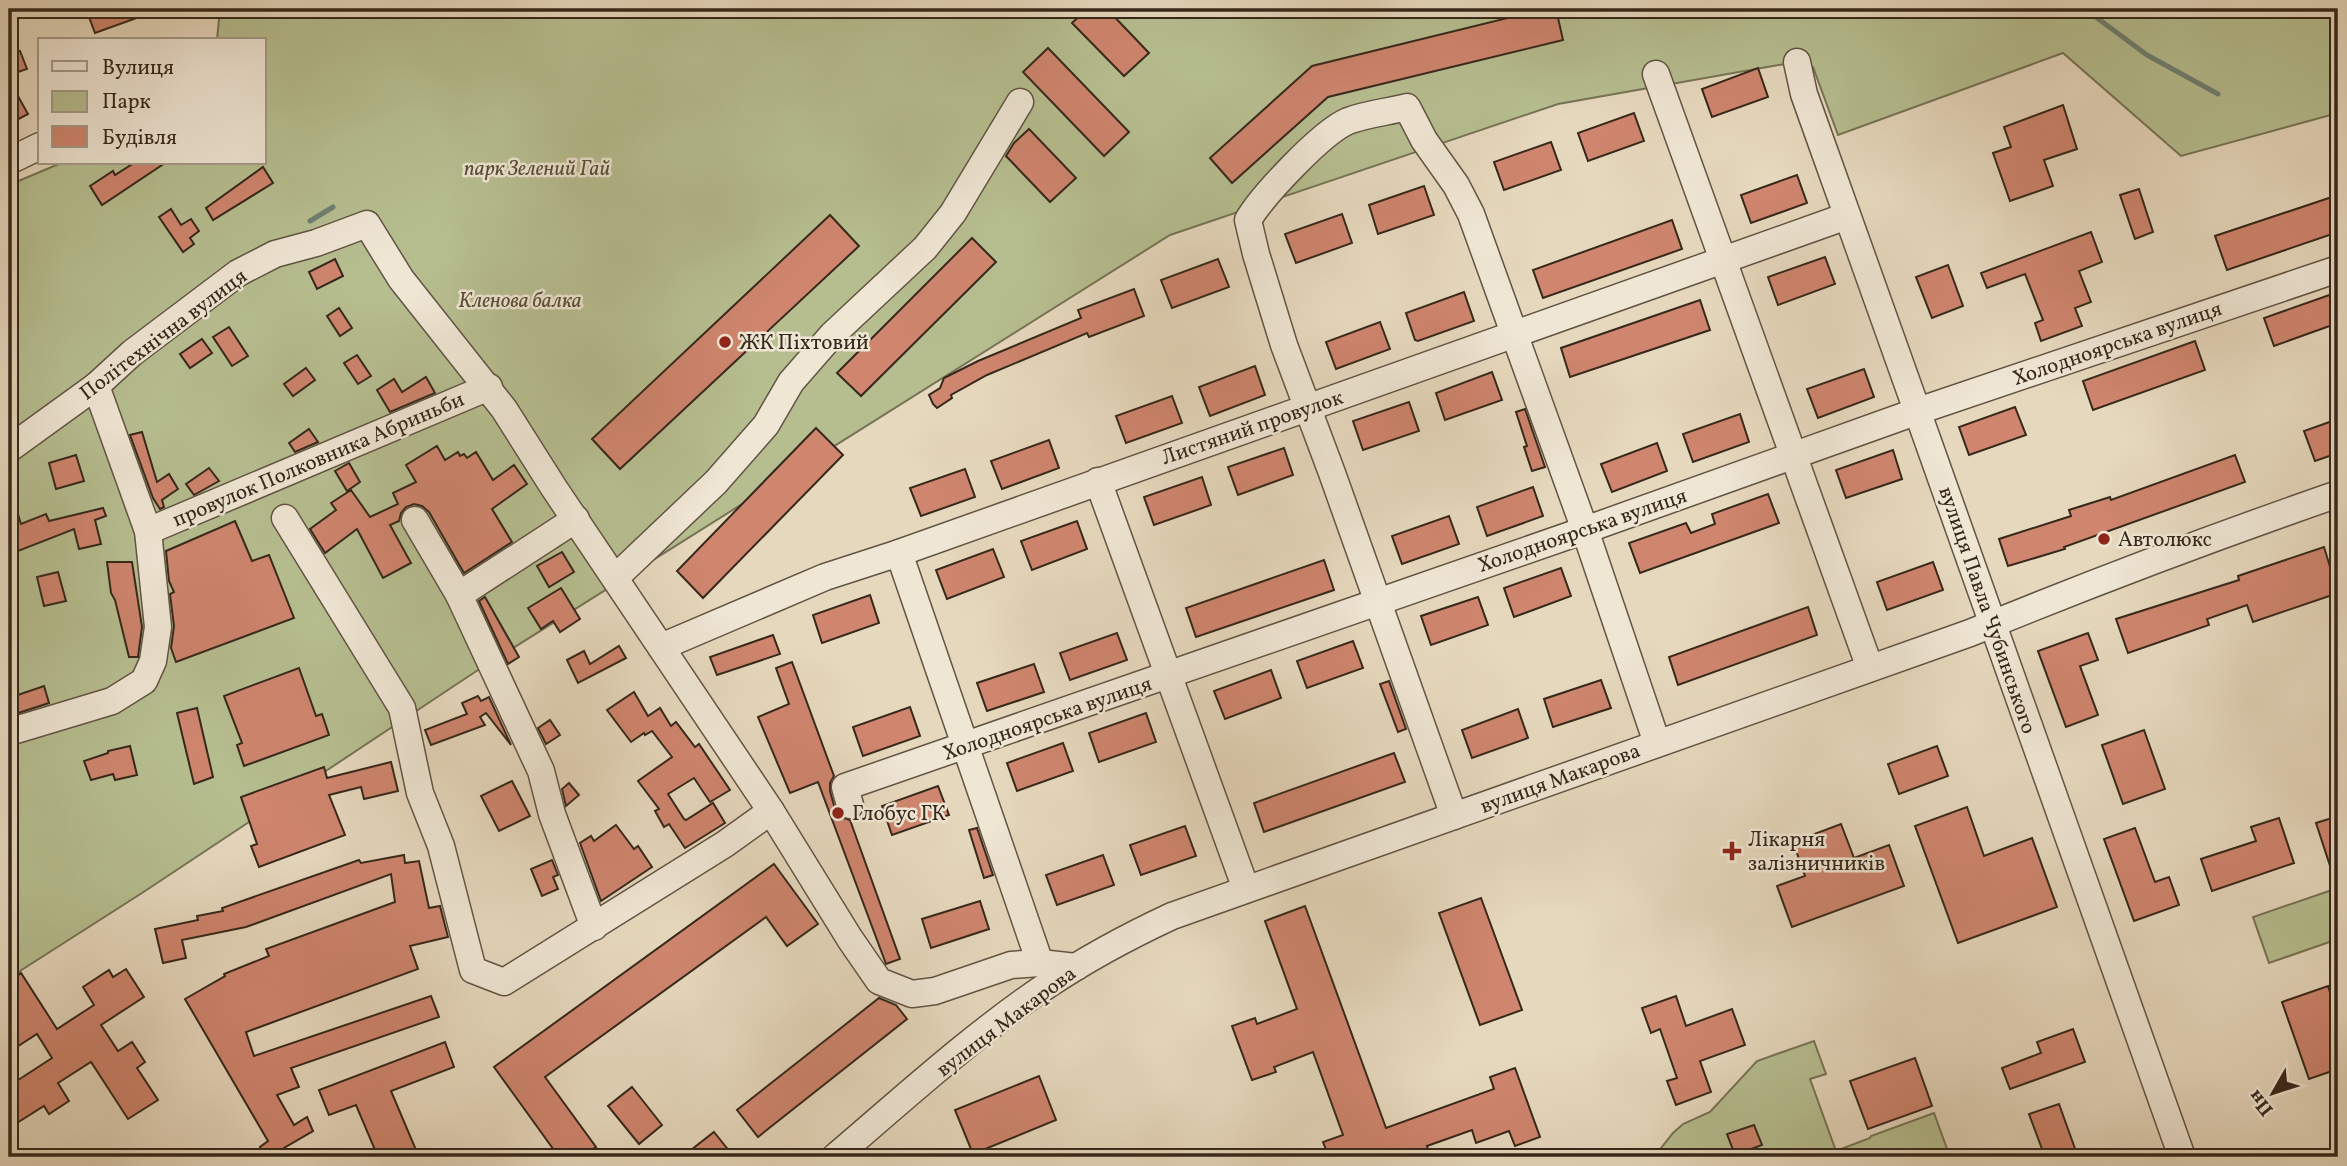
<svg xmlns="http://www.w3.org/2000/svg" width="2347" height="1166" font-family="Vollkorn,serif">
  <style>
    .green { fill: #b6be90; stroke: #767356; stroke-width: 2 }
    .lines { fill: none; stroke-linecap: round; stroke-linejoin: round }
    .stream { stroke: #708073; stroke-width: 5 }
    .building { fill: #cf856e; stroke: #36281b; stroke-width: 2 }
    .minor-casing { stroke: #625444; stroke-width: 29 }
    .minor { stroke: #efe6d4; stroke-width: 26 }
    .poi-dot { fill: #8f2418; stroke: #efe6d4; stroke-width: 2.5 }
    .labels { text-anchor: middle; stroke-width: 5; stroke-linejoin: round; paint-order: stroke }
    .park-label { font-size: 21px; font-style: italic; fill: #564e38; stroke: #efe6d4 }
    .street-label { font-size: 21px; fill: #36281b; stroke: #efe6d4 }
    .poi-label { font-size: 21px; fill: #36281b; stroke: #efe6d4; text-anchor: start }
  </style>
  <rect width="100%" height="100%" fill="#e6d8bd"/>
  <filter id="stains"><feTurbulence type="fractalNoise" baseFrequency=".00286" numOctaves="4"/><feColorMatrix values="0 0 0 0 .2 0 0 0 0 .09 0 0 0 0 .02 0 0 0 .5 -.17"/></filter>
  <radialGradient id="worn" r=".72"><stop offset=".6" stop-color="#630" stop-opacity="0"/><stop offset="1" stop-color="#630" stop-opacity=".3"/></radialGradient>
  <g class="green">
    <path d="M220,9H2338V113L2181,156L2063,53L1838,135L1813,67L1796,62L1558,104L1170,235L475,672L142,893L9,978V185L61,163H264V40H217Z"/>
    <path d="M2338,888V939L2269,963L2253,917Z"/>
    <path d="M1814,1041L1826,1074L1810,1079L1836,1151L1870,1138L1871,1136L1934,1113L1950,1157H1654L1673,1133L1683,1124L1710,1112L1757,1061Z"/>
  </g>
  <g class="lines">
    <g class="stream">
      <path d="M2085,9L2147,55L2218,94"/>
      <path d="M310,221L333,207"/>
    </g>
  </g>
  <g class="building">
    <path d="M86,9H156V11L95,33Z"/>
    <path d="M1087,9H1107L1149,53L1124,76L1072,23Z"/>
    <path d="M1544,9H1556L1563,40L1328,97L1232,183L1210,158L1312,66Z"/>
    <path d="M1048,48L1129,132L1104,156L1023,72Z"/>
    <path d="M20,51L27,69L9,75V54Z"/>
    <path d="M1758,68L1768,97L1712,117L1702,89Z"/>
    <path d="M9,80L28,114L9,124Z"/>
    <path d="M2063,105L2077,149L2044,160L2053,186L2010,201L1993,153L2011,147L2004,127Z"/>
    <path d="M1634,113L1644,141L1588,161L1578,133Z"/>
    <path d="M1029,129L1076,178L1050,202L1006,156L1014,143Z"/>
    <path d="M1551,142L1561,170L1504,190L1494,162Z"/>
    <path d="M134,163H165L102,205L90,186L113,171L115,175Z"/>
    <path d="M263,167L273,183L213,220L206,208Z"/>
    <path d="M1797,175L1807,203L1751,223L1741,195Z"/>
    <path d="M1424,186L1434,215L1378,234L1369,205Z"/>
    <path d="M2139,189L2153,232L2135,239L2120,195Z"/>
    <path d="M2338,195V232L2227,270L2215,236Z"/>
    <path d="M171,209L181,225L191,219L199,231L190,238L194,244L183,252L159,217Z"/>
    <path d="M1342,214L1352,243L1296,263L1285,234Z"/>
    <path d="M830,215L859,246L620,469L592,439Z"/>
    <path d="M1672,220L1682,249L1543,298L1533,270Z"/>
    <path d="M2091,232L2102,262L2079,271L2091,302L2075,308L2082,326L2041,341L2035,323L2043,320L2025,274L1987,288L1981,273Z"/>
    <path d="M972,238L996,262L861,396L837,373Z"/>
    <path d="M1825,257L1835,284L1778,305L1768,277Z"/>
    <path d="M335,259L343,276L317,289L309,272Z"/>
    <path d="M1218,259L1229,287L1172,308L1161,280Z"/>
    <path d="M1948,265L1963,306L1932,318L1916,277Z"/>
    <path d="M1134,289L1144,316L1089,337L1087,333L987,375L951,395L952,398L937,408L933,404L929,395L940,388L944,378L978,361L1081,318L1078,310Z"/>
    <path d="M1464,292L1474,321L1418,341L1415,340L1406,313Z"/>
    <path d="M2338,292V323L2274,346L2264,318Z"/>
    <path d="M1700,300L1710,330L1570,377L1561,348Z"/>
    <path d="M339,308L352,328L340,336L327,316Z"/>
    <path d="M1380,322L1390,349L1336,369L1326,342Z"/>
    <path d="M229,327L248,356L232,366L213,337Z"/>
    <path d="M202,339L212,353L190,368L180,354Z"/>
    <path d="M2195,341L2205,370L2093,410L2083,381Z"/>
    <path d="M357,355L371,376L358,384L344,363Z"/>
    <path d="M1255,366L1265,395L1210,416L1199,387Z"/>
    <path d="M306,368L315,380L293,396L284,384Z"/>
    <path d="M1864,369L1874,397L1818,418L1807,389Z"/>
    <path d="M1492,372L1502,400L1445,420L1436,393Z"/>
    <path d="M426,377L435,393L390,412L377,390L394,379L402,392Z"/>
    <path d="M1172,396L1182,423L1126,443L1116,416Z"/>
    <path d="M1409,402L1419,431L1363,450L1353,421Z"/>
    <path d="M2015,407L2026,435L1969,455L1959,427Z"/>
    <path d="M1525,409L1545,467L1532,471L1524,447L1527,446L1516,412Z"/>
    <path d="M1740,414L1749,442L1693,462L1683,434Z"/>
    <path d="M2338,419V453L2315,461L2304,431Z"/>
    <path d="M816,428L843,455L703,598L677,571Z"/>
    <path d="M309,429L318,442L295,452L289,443Z"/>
    <path d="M142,432L157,482L169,474L178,489L162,500L164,507L160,509L153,498L130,435Z"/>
    <path d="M1049,440L1059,468L1002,489L991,461Z"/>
    <path d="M1657,443L1667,471L1612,492L1601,464Z"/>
    <path d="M437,446L445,460L458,452L460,456L464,454L467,458L476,452L493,480L514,465L527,484L492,509L512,542L464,573L429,512L422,506L414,504L406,507L401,513L399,521L390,525L411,563L383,578L357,529L325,553L310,529L336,510L331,503L351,490L370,517L398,504L393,493L416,482L406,465Z"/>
    <path d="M1284,448L1293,475L1238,495L1228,467Z"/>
    <path d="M1893,450L1902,479L1846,498L1836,470Z"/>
    <path d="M76,455L84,481L56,489L49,463Z"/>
    <path d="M2235,455L2245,482L2064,547L2065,549L2008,566L1999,539L2071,516L2069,510L2110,497L2111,500Z"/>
    <path d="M349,463L360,482L347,491L335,471Z"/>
    <path d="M209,468L219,481L194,495L186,484Z"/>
    <path d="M965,469L975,497L921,516L910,488Z"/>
    <path d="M1202,477L1211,505L1154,525L1144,497Z"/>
    <path d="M1533,487L1543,516L1487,536L1477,507Z"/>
    <path d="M1768,494L1779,523L1640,573L1629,543L1686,523L1691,533L1715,524L1712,514Z"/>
    <path d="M9,495H12L21,524L46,514L49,521L103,508L106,516L95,520L101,544L79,549L74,529L13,553L9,536Z"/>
    <path d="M1449,516L1459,544L1402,564L1392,536Z"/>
    <path d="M235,521L252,561L269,555L294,618L176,662L171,648L174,626L170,594L174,592L169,581L166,551Z"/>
    <path d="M1077,521L1087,549L1032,570L1021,541Z"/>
    <path d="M2324,547L2338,593L2253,622L2247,605L2207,619L2209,625L2128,653L2116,619L2239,580L2238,576Z"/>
    <path d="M993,549L1004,577L947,599L936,570Z"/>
    <path d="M562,552L574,572L549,587L537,566Z"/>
    <path d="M1324,560L1334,590L1196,637L1186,608Z"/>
    <path d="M107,562H132L142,627L138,657H129L115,600L111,593Z"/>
    <path d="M1933,562L1943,590L1887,610L1877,582Z"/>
    <path d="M1561,568L1571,596L1514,617L1504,588Z"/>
    <path d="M58,572L66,601L44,606L37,577Z"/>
    <path d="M561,588L580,619L560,632L553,621L541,629L528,608Z"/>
    <path d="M870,595L879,623L822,643L813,615Z"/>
    <path d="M485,597L519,657L508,664L479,601Z"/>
    <path d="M1478,597L1488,625L1431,645L1421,616Z"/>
    <path d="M1808,607L1817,635L1678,685L1669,657Z"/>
    <path d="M1117,633L1127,660L1070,680L1060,653Z"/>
    <path d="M2088,633L2098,660L2080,666L2098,715L2066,727L2038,651Z"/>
    <path d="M773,635L780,654L717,675L710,657Z"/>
    <path d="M1353,641L1363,668L1307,688L1297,661Z"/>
    <path d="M619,646L626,658L578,683L567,660L584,651L590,664Z"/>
    <path d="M792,662L834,776L830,783V791L835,809L840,817L850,820L900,959L886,964L818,782L790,793L758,717L789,704L776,668Z"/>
    <path d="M1034,664L1044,692L987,711L977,683Z"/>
    <path d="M299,668L316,716L322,714L329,735L244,766L237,745L242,743L224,696Z"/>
    <path d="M1271,670L1281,698L1225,719L1214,691Z"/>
    <path d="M1601,680L1611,708L1553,727L1544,699Z"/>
    <path d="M1389,681L1406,729L1398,732L1380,684Z"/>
    <path d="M44,686L49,703L9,716V698Z"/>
    <path d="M634,692L648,716L660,708L671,726L676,722L695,747L699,744L730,790L710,802L694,778L668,794L684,819L686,820L713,803L725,823L685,848L669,824L664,827L655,811L659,809L638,781L672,757L652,731L645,735L644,733L631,742L607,710Z"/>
    <path d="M478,696L481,701L489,697L511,745L486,713L480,717L485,725L431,745L425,730L467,714L462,703Z"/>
    <path d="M910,707L920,736L863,756L853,727Z"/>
    <path d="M197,708L213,777L194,784L177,713Z"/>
    <path d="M1518,709L1528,738L1472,758L1462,730Z"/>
    <path d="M1146,713L1156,742L1099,762L1089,733Z"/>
    <path d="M550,720L560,735L546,744L538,728Z"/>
    <path d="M2144,730L2165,789L2123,804L2102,745Z"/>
    <path d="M1063,743L1073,771L1017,791L1007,763Z"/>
    <path d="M130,746L137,775L115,780L113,774L91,780L84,761L108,753V751Z"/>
    <path d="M1937,746L1948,776L1899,794L1888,764Z"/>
    <path d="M1394,753L1405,782L1264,832L1254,803Z"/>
    <path d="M391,762L398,791L364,799L361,787L329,795L345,835L259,867L251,846L257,844L241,797L324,767L327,778Z"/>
    <path d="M512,781L530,816L499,831L481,796Z"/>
    <path d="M569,783L579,795L566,806L562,789Z"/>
    <path d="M938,786L949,815L892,835L882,806Z"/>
    <path d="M1967,807L1984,856L2032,838L2057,907L1958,943L1915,826Z"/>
    <path d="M2338,816V881H2335L2316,823Z"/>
    <path d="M2279,818L2294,863L2212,891L2201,859L2256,841L2251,827Z"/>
    <path d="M1841,824L1854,858L1889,845L1904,886L1792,927L1777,886L1805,876L1793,842Z"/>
    <path d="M616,825L634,849L638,846L652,867L601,901L580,843L591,836L594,841Z"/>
    <path d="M1185,826L1196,856L1141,875L1130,845Z"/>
    <path d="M977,828L993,875L984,878L969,830Z"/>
    <path d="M2135,828L2155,882L2169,877L2179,905L2134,921L2104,839Z"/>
    <path d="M404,855L405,863L419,861L429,908L440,906L448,937L410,946L418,969L246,1032L254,1056L431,996L439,1017L291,1068L299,1087L277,1095L294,1125L307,1117L313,1131L284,1148L286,1157H263L260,1147L268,1141L185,999L225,976L224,974L269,956L266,949L395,902L391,874L246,927L182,940L186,958L163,963L155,929L198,920L197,916L223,911L222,908L359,860L361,863Z"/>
    <path d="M1103,855L1114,885L1057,905L1046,875Z"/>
    <path d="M552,860L558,875L553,877L558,889L542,896L531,869Z"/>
    <path d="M774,864L818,924L787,946L766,917L545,1077L596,1147L581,1157H559L494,1067Z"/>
    <path d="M1481,898L1522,1010L1480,1025L1439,913Z"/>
    <path d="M980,901L989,929L931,948L922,919Z"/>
    <path d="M1305,906L1386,1128L1494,1089L1490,1077L1515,1068L1540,1137L1515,1146L1509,1131L1476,1143L1472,1130L1427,1146L1430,1157H1329L1323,1142L1343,1135L1313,1052L1274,1067L1276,1072L1252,1080L1232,1026L1255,1018L1257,1024L1297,1009L1265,921Z"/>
    <path d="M126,969L144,997L101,1025L118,1051L132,1042L145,1062L137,1068L158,1100L128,1119L91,1062L58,1083L69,1101L49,1114L44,1106L9,1128V1086L52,1058L37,1034L9,1052V981L21,973L57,1029L94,1005L83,987L109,970L113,977Z"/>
    <path d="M2328,986L2338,1017V1069L2309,1079L2282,1002Z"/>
    <path d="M1676,996L1686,1026L1732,1009L1745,1045L1700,1061L1711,1092L1676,1105L1667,1081L1677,1078L1660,1029L1651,1033L1642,1008Z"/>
    <path d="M879,998L896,1005L907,1019L758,1137L737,1110Z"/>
    <path d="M2073,1029L2085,1062L2010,1089L2002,1068L2041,1053L2037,1042Z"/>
    <path d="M445,1042L454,1067L391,1091L419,1157H378L356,1105L329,1115L319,1090Z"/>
    <path d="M1915,1058L1932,1106L1868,1129L1850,1081Z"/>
    <path d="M1039,1076L1056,1120L973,1154L955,1110Z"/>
    <path d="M632,1087L662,1125L639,1144L608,1106Z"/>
    <path d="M2059,1104L2078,1157H2045L2029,1114Z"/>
    <path d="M1754,1125L1762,1145L1735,1155L1727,1134Z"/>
    <path d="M714,1132L734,1157H682Z"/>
  </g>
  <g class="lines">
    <defs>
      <g id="minor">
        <path d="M1797,62L1804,94C1931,448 2056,803 2182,1157"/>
        <path d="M1656,74L1870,668"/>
        <path d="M9,161L40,146"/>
        <path d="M9,449L96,386L132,353L238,273L275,254L316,243L367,224L401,279L504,409L554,488L771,811L850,939L879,981L912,994L935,991L1011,965L1040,963L1076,967"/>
        <path d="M1098,481L1246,889"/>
        <path d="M285,518L402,708L420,793L441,846L473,970L504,982L725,844L771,811"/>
        <path d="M415,520L459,595L541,771L552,814L594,927"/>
        <path d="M148,531L489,387"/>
        <path d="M899,553L1040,963"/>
        <path d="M616,577L716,482L766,425L791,382L832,335L925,248L953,213L1020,102"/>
        <path d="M459,595L576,519"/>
        <path d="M661,647L825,577L899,553L1847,216"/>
        <path d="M9,732L112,701L144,681L153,661L158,627L148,531L96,386"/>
        <path d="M850,805L845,787L1585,530L1918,411L2338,269"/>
        <path d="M1454,816L1332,473L1284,345L1256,254L1248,220C1263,195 1322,132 1348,121C1366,114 1388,112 1407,107L1424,140L1456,185L1471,214L1585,530L1657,743"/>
        <path d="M835,1157C902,1100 973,1035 1046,986C1086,959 1129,936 1172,916L1970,633C2092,583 2214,537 2338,494"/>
      </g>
    </defs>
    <use href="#minor" class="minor-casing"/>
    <use href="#minor" class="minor"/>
  </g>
  <g class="poi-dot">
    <circle cx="725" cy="342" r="7"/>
    <circle cx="2104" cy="539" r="7"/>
    <circle cx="838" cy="813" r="7"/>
    <path d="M1728.5 840.5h7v7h7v7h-7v7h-7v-7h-7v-7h7z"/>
  </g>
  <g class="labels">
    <g class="park-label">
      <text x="537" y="175">парк Зелений Гай</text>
      <text x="520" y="307">Кленова балка</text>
    </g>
    <g class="street-label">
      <text transform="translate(163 334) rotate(-37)" y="7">Політехнічна вулиця</text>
      <text transform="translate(2117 343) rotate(-19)" y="7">Холодноярська вулиця</text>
      <text transform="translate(1252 427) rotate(-19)" y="7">Листяний провулок</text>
      <text transform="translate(318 459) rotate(-23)" y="7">провулок Полковника Абриньби</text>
      <text transform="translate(1582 530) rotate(-19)" y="7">Холодноярська вулиця</text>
      <text transform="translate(1988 610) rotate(71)" y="7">вулиця Павла Чубинського</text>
      <text transform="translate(1047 718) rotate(-19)" y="7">Холодноярська вулиця</text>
      <text transform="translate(1560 778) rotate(-20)" y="7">вулиця Макарова</text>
      <text transform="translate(1006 1021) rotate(-37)" y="7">вулиця Макарова</text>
    </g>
    <g class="poi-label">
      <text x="739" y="349">ЖК Піхтовий</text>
      <text x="2118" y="546">Автолюкс</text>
      <text x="852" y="820">Глобус ГК</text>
      <text x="1748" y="846">Лікарня<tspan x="1748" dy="24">залізничників</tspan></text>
    </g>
  </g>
  <rect width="2347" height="1166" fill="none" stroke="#e6d8bd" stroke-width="35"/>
  <rect x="10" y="10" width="2326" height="1145" fill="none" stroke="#36281b" stroke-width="3.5"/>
  <rect x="18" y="18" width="2312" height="1131" fill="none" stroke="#36281b" stroke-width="2"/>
  <rect x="38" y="38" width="228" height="126" fill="#efe6d4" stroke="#a59a8a" stroke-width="2"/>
  <rect x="52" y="61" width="35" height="10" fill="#efe6d4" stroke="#a59a8a" stroke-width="2"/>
  <text x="102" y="74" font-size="21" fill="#36281b">Вулиця</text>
  <rect x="52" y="91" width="35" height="21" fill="#b6be90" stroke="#a59a8a" stroke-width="2"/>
  <text x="102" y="108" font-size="21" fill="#36281b">Парк</text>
  <rect x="52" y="126" width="35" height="21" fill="#cf856e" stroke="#a59a8a" stroke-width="2"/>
  <text x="102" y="144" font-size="21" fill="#36281b">Будівля</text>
  <g transform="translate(2273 1093) rotate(231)" stroke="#efe6d4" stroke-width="5" paint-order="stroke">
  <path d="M0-5L12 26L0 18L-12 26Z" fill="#36281b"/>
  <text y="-10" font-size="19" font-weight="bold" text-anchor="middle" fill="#36281b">Пн</text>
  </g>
  <rect width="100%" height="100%" filter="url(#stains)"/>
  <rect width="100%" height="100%" fill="url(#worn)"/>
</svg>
